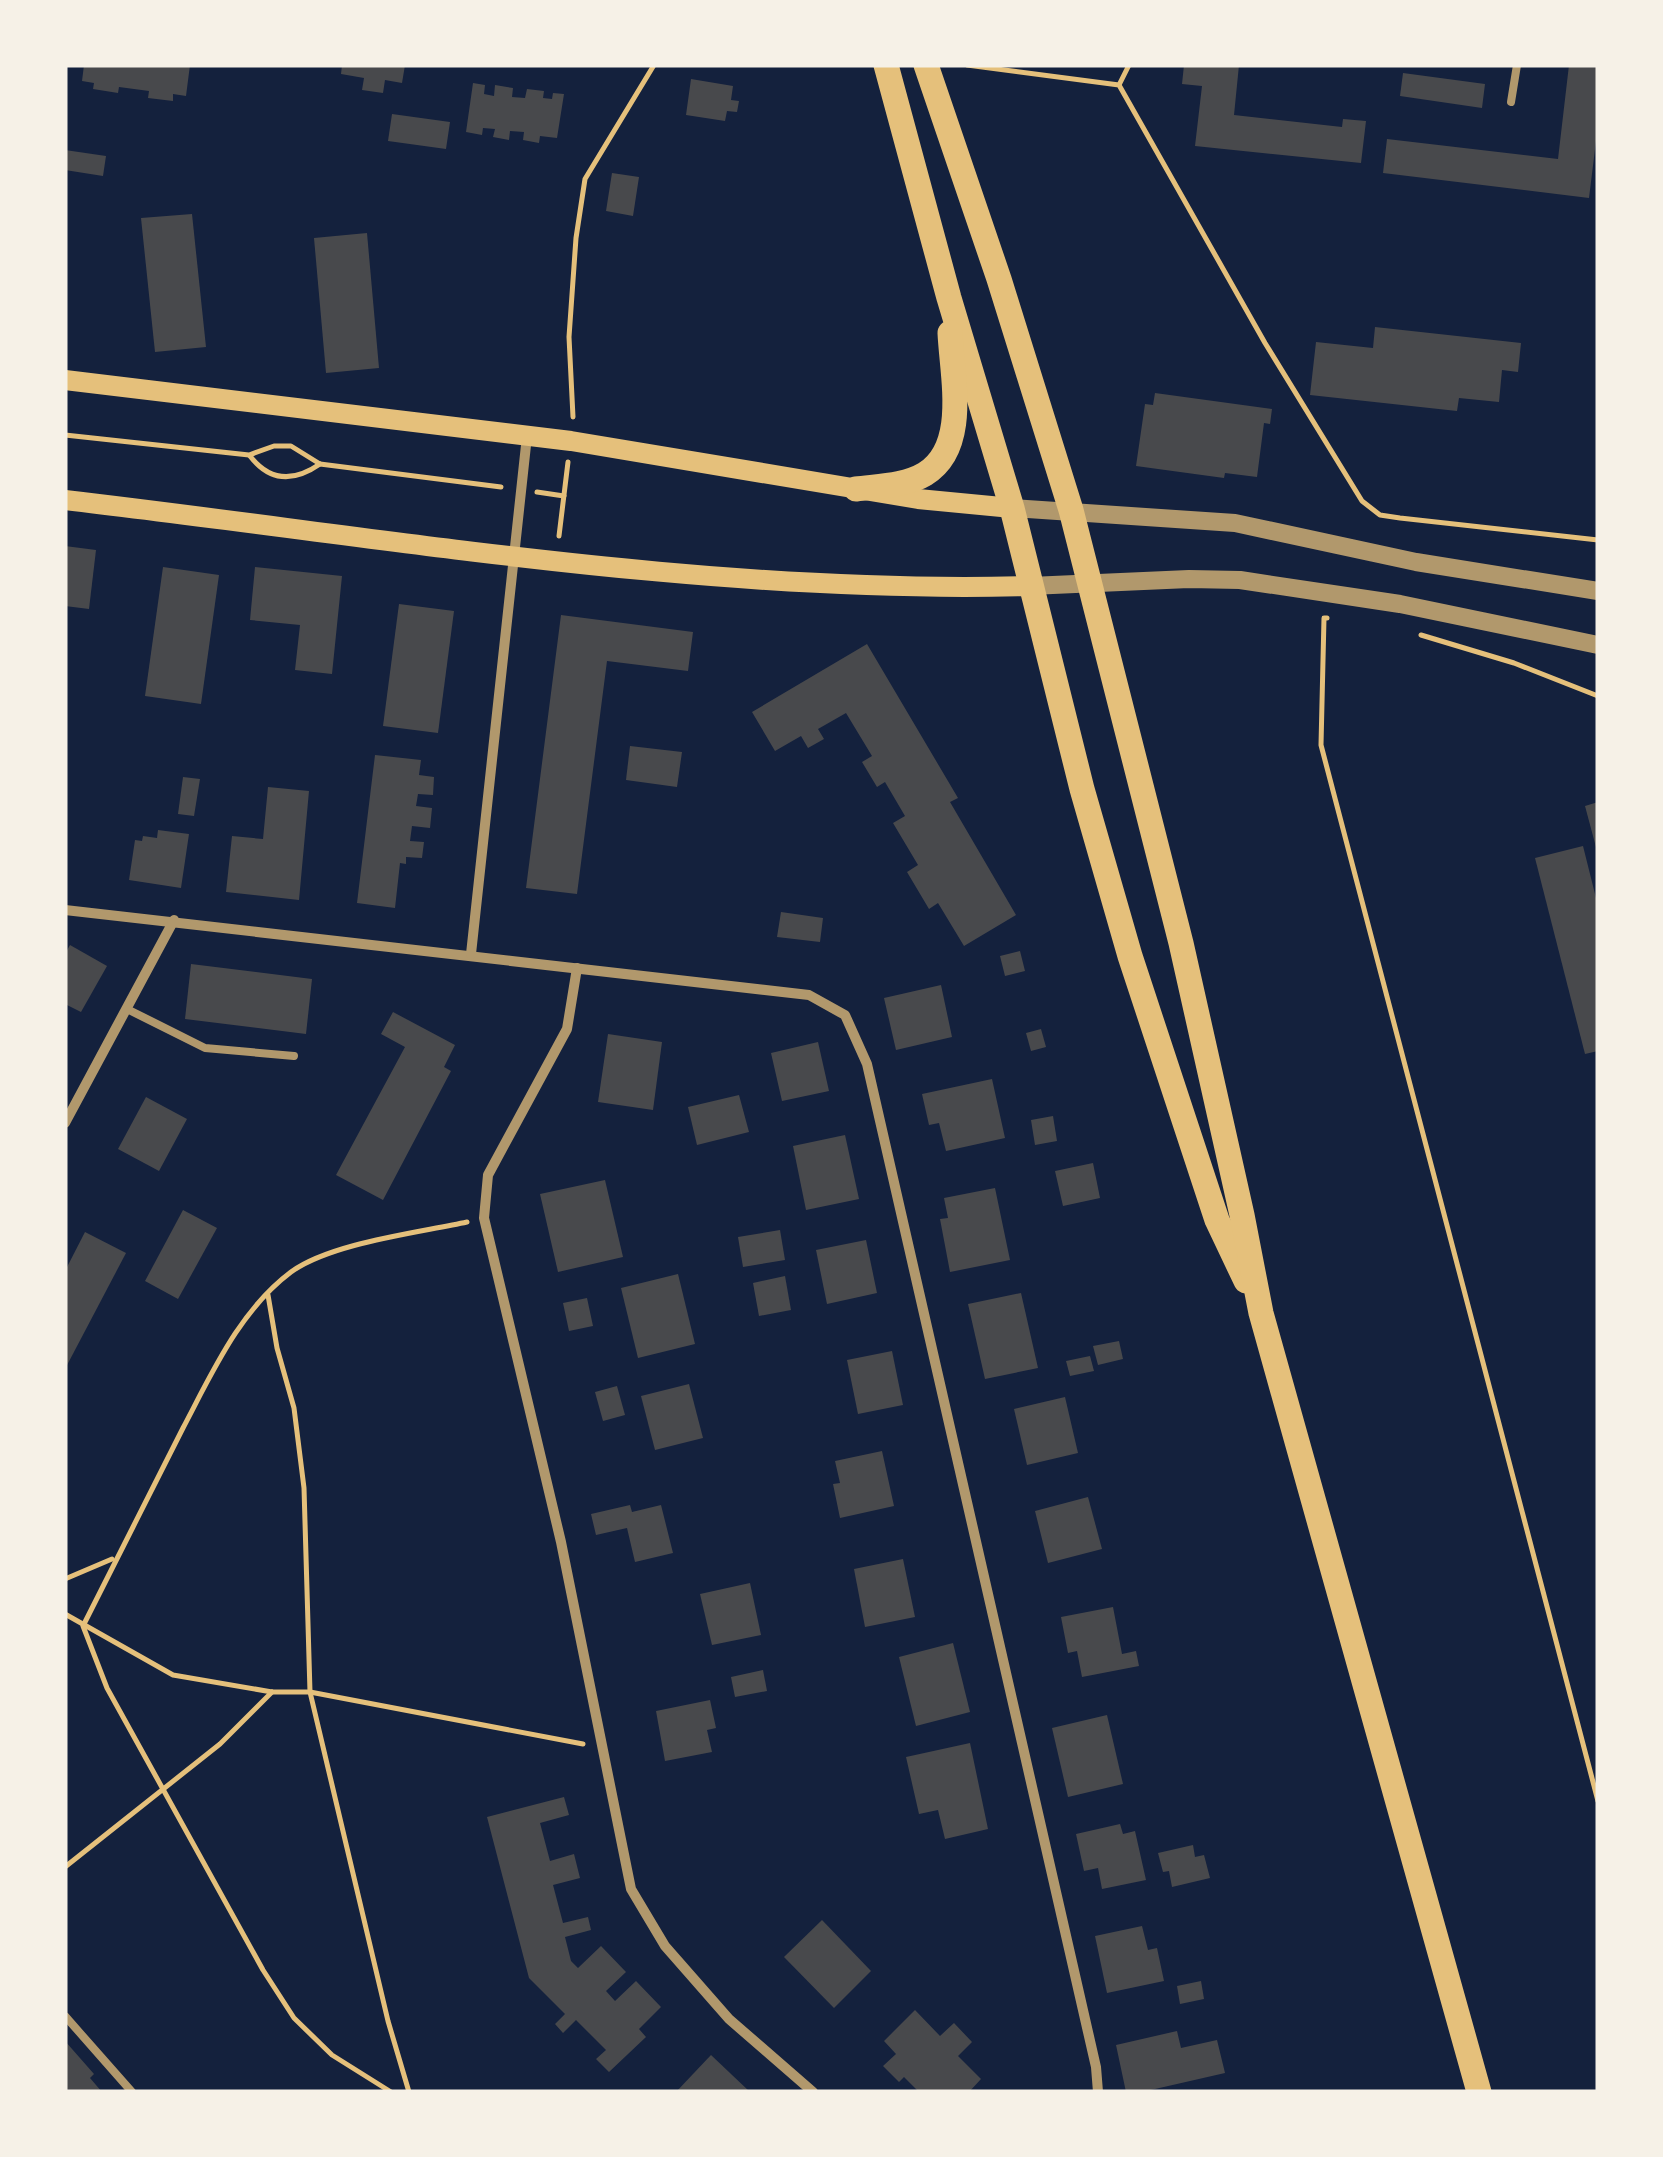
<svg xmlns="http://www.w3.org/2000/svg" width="1663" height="2157" font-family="Ubuntu,sans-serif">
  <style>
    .building { fill: #48494c }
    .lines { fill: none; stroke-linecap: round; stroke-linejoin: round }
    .path { stroke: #e5c07b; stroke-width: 5 }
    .service { stroke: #b1986c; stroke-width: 8 }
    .minor { stroke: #b1986c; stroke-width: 10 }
    .tertiary { stroke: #b1986c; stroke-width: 18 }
    .secondary { stroke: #e5c07b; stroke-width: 20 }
    .primary { stroke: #e5c07b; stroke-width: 25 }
  </style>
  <rect width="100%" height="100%" fill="#14213d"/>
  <g class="building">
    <path d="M84,65H190L186,96L173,94V101L148,98L149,91L119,87L118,93L93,89L94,83L82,81Z"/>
    <path d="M342,65H405L402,83L385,80L383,93L362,90L364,78L341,74Z"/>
    <path d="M1184,65H1239L1234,115L1342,127L1343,119L1366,121L1361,163L1195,146L1202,86L1182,84Z"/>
    <path d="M1569,65H1598V125L1589,198L1383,173L1387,139L1558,159Z"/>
    <path d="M1403,73L1485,84L1482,108L1400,96Z"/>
    <path d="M691,79L733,86L731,100L739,101L737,112L727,111L725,121L686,115Z"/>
    <path d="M473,83L485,85L484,94L494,96L495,85L513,88L512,97L525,98L527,89L544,91L543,98L552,99L553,93L564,94L557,138L540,136L539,143L523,140L524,132L510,131L509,140L493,137L495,129L483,128L482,135L466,132Z"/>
    <path d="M392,114L450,122L446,149L388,141Z"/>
    <path d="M65,150L106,156L103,176L65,170Z"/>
    <path d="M612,173L639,177L633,216L606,211Z"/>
    <path d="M192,214L206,347L155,352L141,218Z"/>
    <path d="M367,233L379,368L326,373L314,238Z"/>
    <path d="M1375,327L1521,343L1518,372L1502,370L1499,402L1459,398L1457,411L1310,395L1316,342L1373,348Z"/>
    <path d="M1155,393L1272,409L1270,424L1264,423L1257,477L1225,473L1224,478L1136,466L1145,404L1153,405Z"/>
    <path d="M65,546L96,550L89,609L65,606Z"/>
    <path d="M163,567L219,575L201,704L145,696Z"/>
    <path d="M255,567L342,576L332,674L295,670L300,625L250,620Z"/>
    <path d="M399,604L454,611L438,733L383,726Z"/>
    <path d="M561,615L693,632L688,671L607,661L577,894L526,888Z"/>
    <path d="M867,644L958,798L950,802L1016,915L964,946L938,903L929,909L907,872L918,865L893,823L905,816L885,782L877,787L862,762L872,756L846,713L818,729L824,739L808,748L801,736L775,751L752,712Z"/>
    <path d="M630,746L682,752L677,787L626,780Z"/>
    <path d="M375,755L421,760L419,775L434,777L433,795L418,794L416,806L432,808L430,828L412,826L410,841L424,842L422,858L406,857V864L400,863L395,908L357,903Z"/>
    <path d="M183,777L200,779L194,816L178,814Z"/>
    <path d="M268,787L309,791L299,900L226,892L232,836L263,839Z"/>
    <path d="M1598,802V851H1597L1585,806Z"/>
    <path d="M158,830L189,834L181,888L129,880L135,840L142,841L143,836L157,838Z"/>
    <path d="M1583,846L1598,906V1051L1585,1054L1535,858Z"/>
    <path d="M781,912L823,918L820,942L777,937Z"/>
    <path d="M70,945L107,966L81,1012L65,1004V954Z"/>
    <path d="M1020,951L1025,971L1005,976L1000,956Z"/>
    <path d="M191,964L312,979L306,1034L185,1019Z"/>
    <path d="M941,985L952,1037L896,1050L884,998Z"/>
    <path d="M393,1012L455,1045L444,1067L451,1071L383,1200L336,1175L405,1047L381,1034Z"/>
    <path d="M1041,1029L1046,1047L1031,1051L1026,1033Z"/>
    <path d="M608,1034L662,1042L653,1110L598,1102Z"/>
    <path d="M818,1042L829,1091L782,1101L771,1053Z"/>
    <path d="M992,1079L1005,1138L946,1151L939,1123L929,1125L922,1094Z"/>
    <path d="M739,1095L749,1132L697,1145L688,1107Z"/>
    <path d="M146,1097L187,1119L159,1171L118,1149Z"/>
    <path d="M1053,1116L1057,1141L1035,1145L1031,1120Z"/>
    <path d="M845,1135L859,1199L806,1210L793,1146Z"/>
    <path d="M1093,1163L1100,1198L1063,1206L1055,1171Z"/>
    <path d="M605,1180L623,1257L558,1272L540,1194Z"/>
    <path d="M995,1188L1010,1260L950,1272L940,1219L948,1218L944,1198Z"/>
    <path d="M183,1210L217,1228L178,1299L145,1281Z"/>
    <path d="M780,1230L785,1260L743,1267L738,1237Z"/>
    <path d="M85,1232L126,1253L65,1369V1271Z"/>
    <path d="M866,1240L877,1293L827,1304L816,1250Z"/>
    <path d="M678,1274L695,1344L638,1358L621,1288Z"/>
    <path d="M785,1276L791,1310L759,1316L753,1283Z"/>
    <path d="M1021,1293L1038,1368L985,1379L968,1304Z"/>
    <path d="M587,1298L593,1326L569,1331L563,1303Z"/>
    <path d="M1119,1341L1123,1359L1098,1365L1093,1346Z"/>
    <path d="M892,1351L903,1405L858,1414L847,1360Z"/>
    <path d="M1090,1356L1094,1371L1070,1376L1066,1361Z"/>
    <path d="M689,1384L703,1438L655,1450L641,1396Z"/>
    <path d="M617,1386L625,1415L603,1421L595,1392Z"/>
    <path d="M1065,1397L1078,1453L1027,1465L1014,1409Z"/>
    <path d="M882,1451L894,1506L840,1518L833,1484L840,1483L835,1461Z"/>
    <path d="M1088,1497L1102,1549L1048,1563L1035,1511Z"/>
    <path d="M630,1505L632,1512L661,1505L673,1553L635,1562L627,1528L596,1535L591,1514Z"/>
    <path d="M903,1559L915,1617L865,1627L854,1569Z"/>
    <path d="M750,1583L761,1635L712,1645L700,1594Z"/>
    <path d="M1113,1607L1122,1654L1136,1651L1139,1666L1082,1677L1077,1651L1068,1653L1061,1617Z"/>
    <path d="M953,1643L970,1712L916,1726L899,1657Z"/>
    <path d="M763,1670L767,1691L735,1697L731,1677Z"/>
    <path d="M710,1700L716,1728L707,1730L712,1752L665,1761L656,1711Z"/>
    <path d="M1107,1715L1123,1784L1068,1797L1052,1728Z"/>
    <path d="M970,1743L988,1829L945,1839L938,1810L919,1814L906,1757Z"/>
    <path d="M564,1797L569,1815L540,1823L550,1861L574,1854L580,1878L553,1885L563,1923L588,1917L591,1930L565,1937L571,1961L578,1968L601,1946L626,1972L606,1991L615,2001L636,1981L661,2007L639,2029L646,2037L609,2072L596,2059L606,2050L576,2020L563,2033L555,2024L565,2014L529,1978L487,1817Z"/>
    <path d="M1120,1824L1123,1834L1135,1831L1146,1880L1102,1889L1098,1868L1084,1871L1076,1834Z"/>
    <path d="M1193,1845L1195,1857L1204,1855L1210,1878L1172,1887L1169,1871L1163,1872L1158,1853Z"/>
    <path d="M822,1920L871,1971L834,2008L784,1957Z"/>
    <path d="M1142,1926L1148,1950L1157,1948L1164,1981L1107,1993L1095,1936Z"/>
    <path d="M1201,1981L1204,1999L1180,2004L1177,1986Z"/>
    <path d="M915,2010L940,2036L954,2023L972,2042L958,2056L981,2079L969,2092H919L904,2077L899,2082L883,2066L896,2054L884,2041Z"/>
    <path d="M1177,2031L1181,2048L1217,2040L1225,2073L1142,2092H1126L1116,2045Z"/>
    <path d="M65,2041L94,2074L90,2078L102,2092H65Z"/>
    <path d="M711,2055L750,2092H676Z"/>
  </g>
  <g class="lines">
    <g class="path">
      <path d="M967,65L1119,85L1265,343L1362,501L1380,515L1400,518L1598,540"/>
      <path d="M1119,85L1129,65"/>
      <path d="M573,417L569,337L576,238L585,179L654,65"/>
      <path d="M65,435L249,455L274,446H291L320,464L501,487"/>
      <path d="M250,456C270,482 294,482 320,464"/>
      <path d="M537,492L564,496"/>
      <path d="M559,536L568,462"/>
      <path d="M1327,618H1324L1321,745L1598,1801"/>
      <path d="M1421,635L1514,663L1598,696"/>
      <path d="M268,1295L277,1348L294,1408L304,1488L310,1692L388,2021L409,2092"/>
      <path d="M65,1579L112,1559"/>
      <path d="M65,1614L173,1675L272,1692H310L583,1744"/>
      <path d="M65,1867L220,1744L272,1692"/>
      <path d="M391,2092L332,2055L294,2018L263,1970L107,1688L83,1626C117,1560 149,1494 183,1428C212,1373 240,1310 291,1272C331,1243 417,1233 467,1222"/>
    </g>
    <g class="service">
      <path d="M1511,102L1517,65"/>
      <path d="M127,1009L205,1048L294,1056"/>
      <path d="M65,2016L132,2092"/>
    </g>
    <g class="minor">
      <path d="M65,910L809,995L845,1015L867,1064L1096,2067L1098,2092"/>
      <path d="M471,954L527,436"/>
      <path d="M577,968L567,1029L488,1175L484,1218L561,1542L631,1889L665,1946L729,2019L813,2092"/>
      <path d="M65,1123L174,920"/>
    </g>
    <g class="tertiary">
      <path d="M1012,508L1235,523L1416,562L1598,591"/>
      <path d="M1030,586L1189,579L1240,580L1400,604L1598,645"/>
    </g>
    <g class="secondary">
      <path d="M65,380L571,441L918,499L1012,508"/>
      <path d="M65,500C383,537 710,595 1030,586"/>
    </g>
    <g class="primary">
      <path d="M886,65L949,298L1012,508L1082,789L1130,956L1217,1220L1246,1281"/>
      <path d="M926,65L999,279L1071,510L1181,943L1242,1215L1261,1313L1479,2092"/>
      <path d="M856,489C878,486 905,486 925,474C969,447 952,377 950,333"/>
    </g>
  </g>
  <rect width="1663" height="2157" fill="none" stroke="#f6f1e7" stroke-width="135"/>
</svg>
